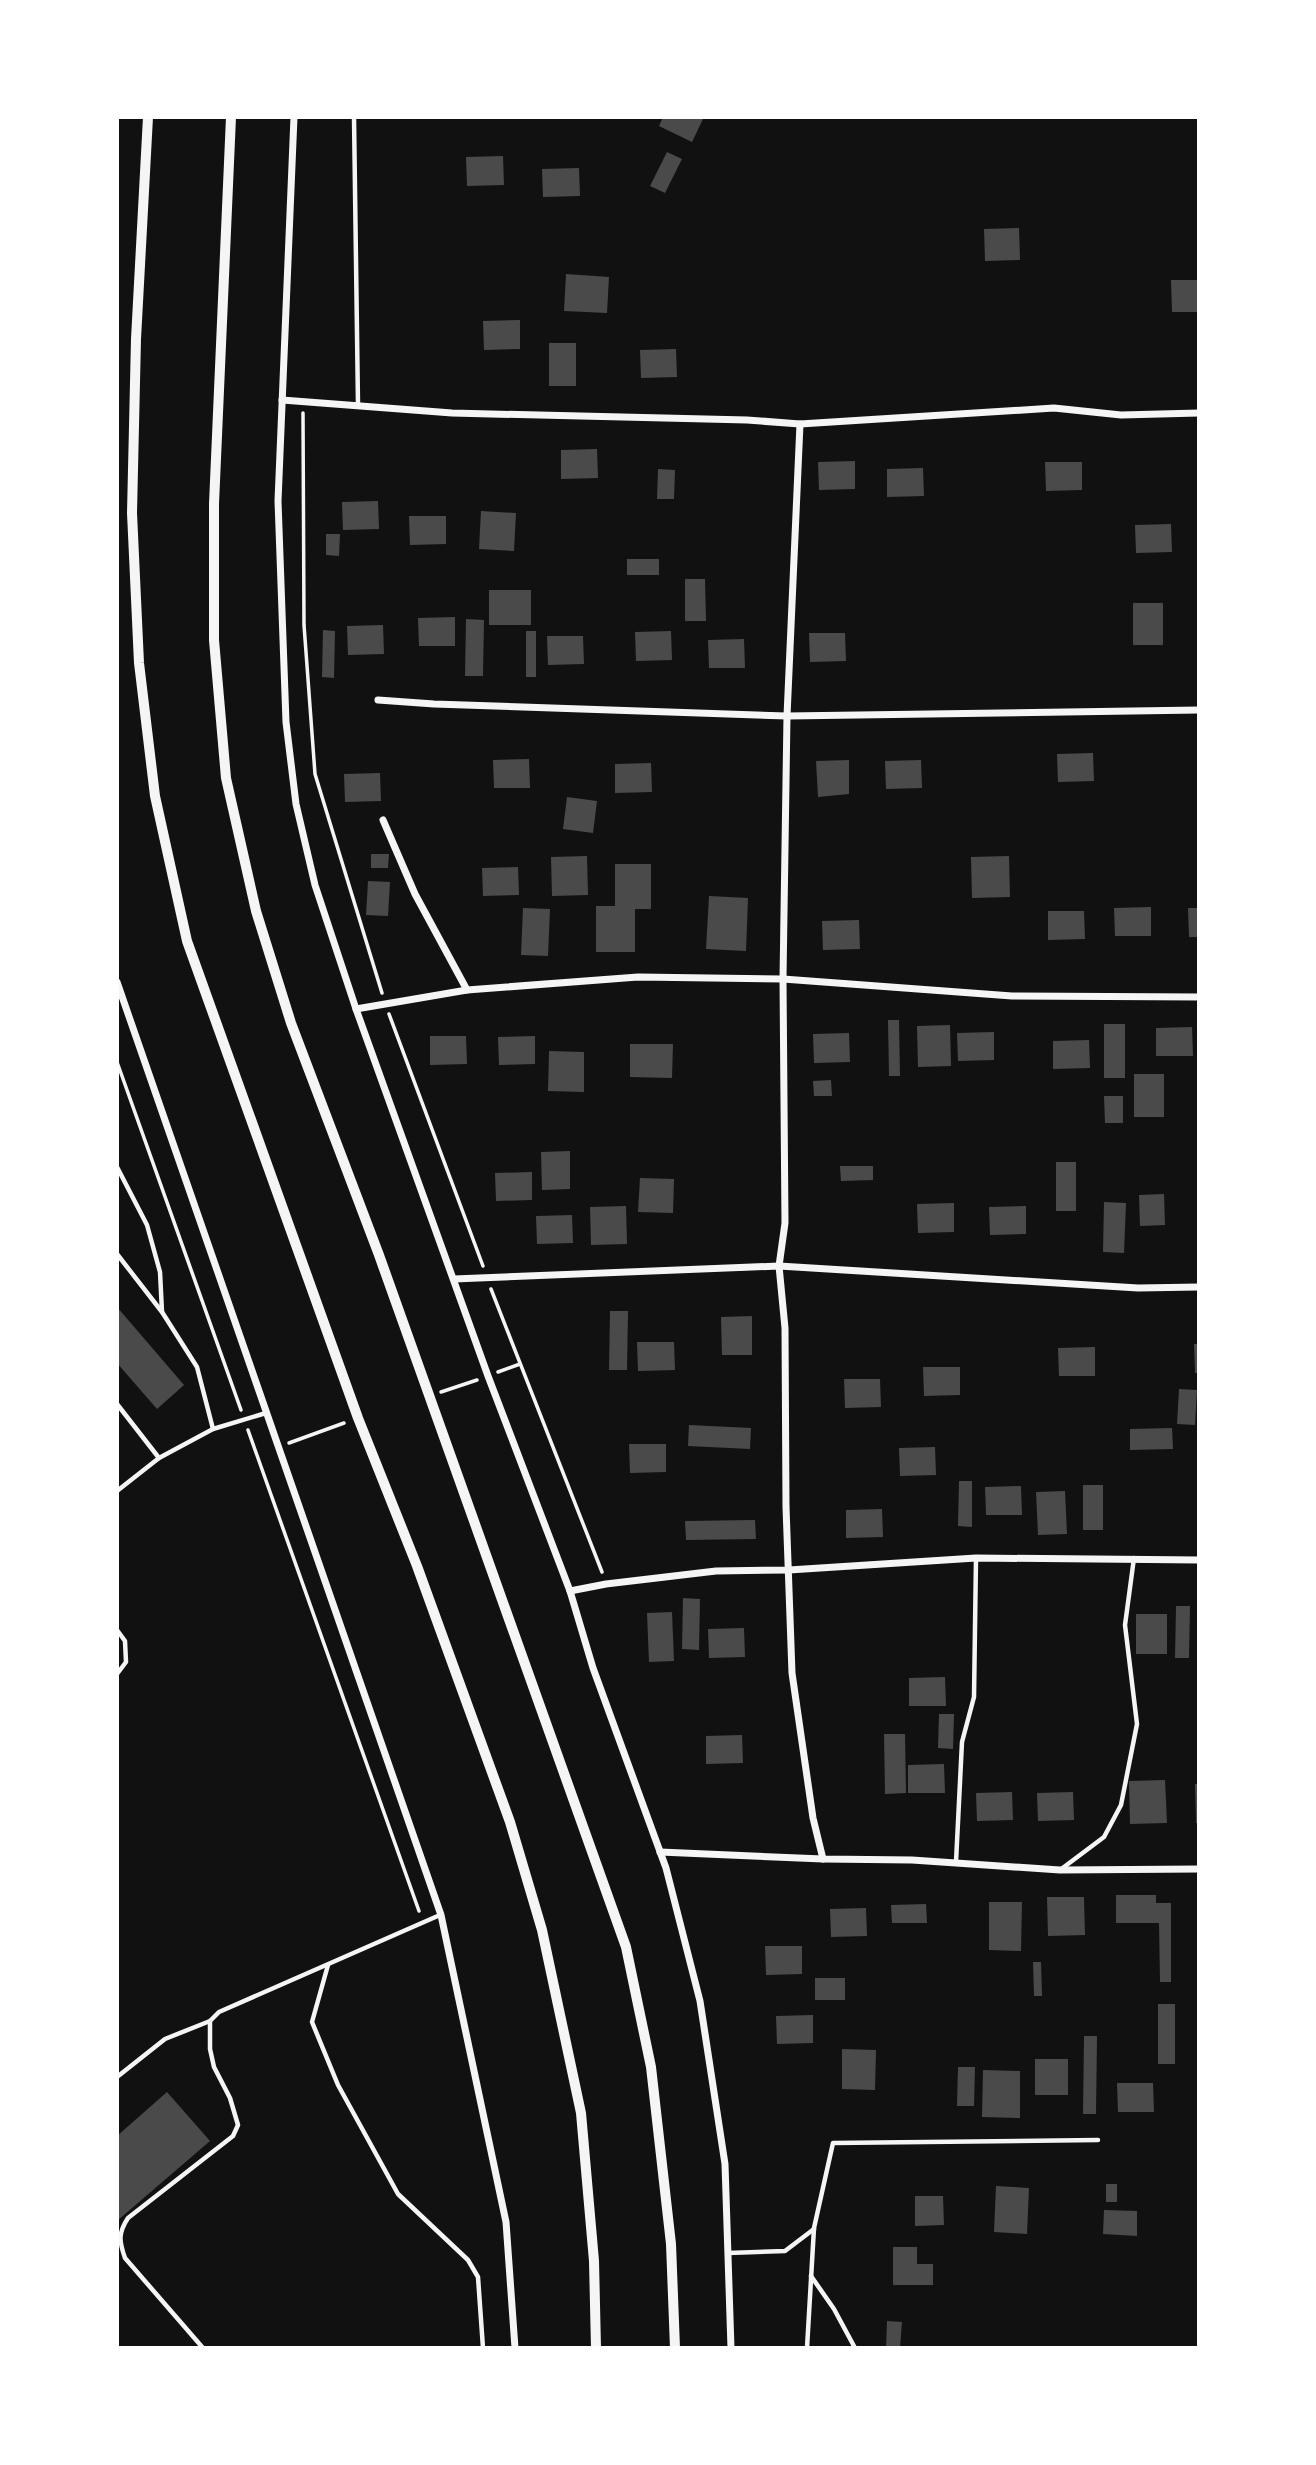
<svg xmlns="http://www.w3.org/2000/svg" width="1316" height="2465" font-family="'Nunito Sans',sans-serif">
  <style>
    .building { fill: #4a4a4a }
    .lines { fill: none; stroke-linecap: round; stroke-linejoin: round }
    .path { stroke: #f5f5f5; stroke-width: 3.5 }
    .service { stroke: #f5f5f5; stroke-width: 4.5 }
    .minor { stroke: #f5f5f5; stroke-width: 7 }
    .tertiary { stroke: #f5f5f5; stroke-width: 10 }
  </style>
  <rect width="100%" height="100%" fill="#111"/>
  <g class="building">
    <path d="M663,117H704L692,142L659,126Z"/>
    <path d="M667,152L682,159L665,193L650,186Z"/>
    <path d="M503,156L504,185L467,186L466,157Z"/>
    <path d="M579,168L580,196L543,197L542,169Z"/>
    <path d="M1019,228L1020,260L985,261L984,229Z"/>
    <path d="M566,274L609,277L607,313L564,311Z"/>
    <path d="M1171,280H1199V312H1172Z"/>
    <path d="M520,320V349L484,350L483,321Z"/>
    <rect x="549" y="343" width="27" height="43"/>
    <path d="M676,349L677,377L641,378L640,350Z"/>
    <path d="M597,449L598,478L561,479V450Z"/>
    <path d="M855,461V489L819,490L818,462Z"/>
    <path d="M1045,462H1082V490L1046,491Z"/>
    <path d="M923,468L924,496L887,497V469Z"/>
    <path d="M658,469L675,470L674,499H657Z"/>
    <path d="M378,501L379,529L343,530L342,502Z"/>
    <path d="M481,511L516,513L514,551L479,549Z"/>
    <path d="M409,516H446V544L410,545Z"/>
    <path d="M1171,524L1172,552L1136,553L1135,525Z"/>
    <path d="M326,534H340L339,556L326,555Z"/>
    <rect x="627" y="559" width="32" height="16"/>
    <path d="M685,579H705L706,621H685Z"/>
    <rect x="489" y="590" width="42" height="35"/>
    <rect x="1133" y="603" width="30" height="42"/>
    <path d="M455,617V646H419L418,618Z"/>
    <path d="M466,619L484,620L483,676H465Z"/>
    <path d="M383,625L384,654L348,655L347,626Z"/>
    <path d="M323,630L335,631L334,678L322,677Z"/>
    <rect x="526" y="631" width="10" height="46"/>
    <path d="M671,631L672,660L636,661L635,632Z"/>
    <path d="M809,633H845L846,661L810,662Z"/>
    <path d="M547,636H583L584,664L548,665Z"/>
    <path d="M744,639L745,668H709L708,640Z"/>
    <path d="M1093,753L1094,781L1058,782L1057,754Z"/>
    <path d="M529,759L530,788H494L493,760Z"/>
    <path d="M849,760V794L818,797L816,761Z"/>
    <path d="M921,760L922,788L886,789L885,761Z"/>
    <path d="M651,763L652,792L615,793V764Z"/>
    <path d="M380,773L381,801L345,802L344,774Z"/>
    <path d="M567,797L597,801L593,833L563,829Z"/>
    <path d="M371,854H389L388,868H371Z"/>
    <path d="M587,856L588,895L552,896L551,857Z"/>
    <path d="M1009,856L1010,897L972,898L971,857Z"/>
    <path d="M615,864H651V909H635V952H596V906H615Z"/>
    <path d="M518,867L519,895L483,896L482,868Z"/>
    <path d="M368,881L390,882L388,916L366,915Z"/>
    <path d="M709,896L748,898L746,951L706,949Z"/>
    <path d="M1151,907V936H1115L1114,908Z"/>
    <path d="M523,908L550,909L548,956L521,955Z"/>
    <path d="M1188,908H1199V937H1189Z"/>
    <path d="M1048,911H1084L1085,939L1048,940Z"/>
    <path d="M859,920L860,949L823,950L822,921Z"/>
    <path d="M888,1020H899L900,1076H889Z"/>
    <rect x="1104" y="1024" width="21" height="54"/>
    <path d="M950,1025L951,1066L918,1067L917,1026Z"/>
    <path d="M1192,1027L1193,1056H1156V1028Z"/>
    <path d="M994,1032V1060L958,1061L957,1033Z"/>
    <path d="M849,1033L850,1062L814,1063L813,1034Z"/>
    <path d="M430,1036H466L467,1064L430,1065Z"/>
    <path d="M535,1036V1064L499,1065L498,1037Z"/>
    <path d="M1089,1040L1090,1068L1053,1069V1041Z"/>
    <path d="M630,1044H673L672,1078L630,1077Z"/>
    <path d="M549,1051L584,1052V1092L548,1091Z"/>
    <rect x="1134" y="1074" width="30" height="43"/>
    <path d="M831,1080L832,1096H814L813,1081Z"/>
    <path d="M1104,1096H1123V1123H1105Z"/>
    <path d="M570,1151V1189L542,1190L541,1152Z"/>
    <rect x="1056" y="1162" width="20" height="49"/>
    <path d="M840,1166H873V1180L841,1181Z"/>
    <path d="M532,1172V1200L496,1201L495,1173Z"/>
    <path d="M640,1178L674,1179L673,1213L638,1212Z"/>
    <path d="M1164,1194L1165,1225L1140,1226L1139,1195Z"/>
    <path d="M1104,1202L1126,1203L1124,1253L1103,1252Z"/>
    <path d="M954,1203V1232L918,1233L917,1204Z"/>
    <path d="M626,1206L627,1244L591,1245L590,1207Z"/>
    <path d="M1026,1206V1234L990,1235L989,1207Z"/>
    <path d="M572,1215L573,1243L537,1244L536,1216Z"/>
    <path d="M117,1307L184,1385L157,1409L117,1363Z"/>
    <path d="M610,1311H628L627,1370H609Z"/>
    <path d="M752,1316V1355H722L721,1317Z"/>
    <path d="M637,1342H674L675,1370L638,1371Z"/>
    <path d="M1194,1344H1199V1373H1195Z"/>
    <path d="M1095,1347V1376H1059L1058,1348Z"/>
    <path d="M923,1367H960V1395L924,1396Z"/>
    <path d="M844,1379H880L881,1407L845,1408Z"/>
    <path d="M1179,1389L1197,1390L1195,1425L1177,1424Z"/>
    <path d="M689,1425L751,1428L750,1449L688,1446Z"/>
    <path d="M1172,1428L1173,1449L1130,1450V1429Z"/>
    <path d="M629,1444H666V1472L630,1473Z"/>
    <path d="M935,1447L936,1475L900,1476L899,1448Z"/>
    <path d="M959,1481H972V1527L958,1526Z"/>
    <rect x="1083" y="1485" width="20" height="45"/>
    <path d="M1021,1486L1022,1515H986L985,1487Z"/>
    <path d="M1065,1491L1067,1534L1038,1535L1036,1492Z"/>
    <path d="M882,1509L883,1537L846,1538V1510Z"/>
    <path d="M755,1520L756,1539L686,1540L685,1521Z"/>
    <path d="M683,1598L700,1599L699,1650L682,1649Z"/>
    <path d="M1176,1606H1190L1189,1658H1175Z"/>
    <path d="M672,1612L674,1661L649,1662L647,1613Z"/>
    <rect x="1136" y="1614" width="31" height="40"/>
    <path d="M744,1628L745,1657L709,1658L708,1629Z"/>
    <path d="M945,1677L946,1706H909V1678Z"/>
    <path d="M939,1714H954L953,1749L938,1748Z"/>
    <path d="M884,1734H905L906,1793L885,1794Z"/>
    <path d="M742,1735L743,1763L706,1764V1736Z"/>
    <path d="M944,1764L945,1793H908V1765Z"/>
    <path d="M1165,1780L1167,1823L1130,1824L1129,1781Z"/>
    <path d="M1195,1784H1199V1823H1196Z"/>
    <path d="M1012,1792L1013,1820L977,1821L976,1793Z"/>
    <path d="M1073,1792L1074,1820L1038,1821L1037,1793Z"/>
    <path d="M1116,1895H1156V1903H1171V1982H1160L1159,1923H1116Z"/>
    <path d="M1047,1897H1084L1085,1935L1048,1936Z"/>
    <path d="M989,1902H1022L1021,1951L989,1950Z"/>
    <path d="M926,1904L927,1923H892L891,1905Z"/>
    <path d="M866,1908L867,1936L831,1937L830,1909Z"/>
    <path d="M765,1946H802V1974L766,1975Z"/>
    <path d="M1033,1962H1041L1042,1996H1034Z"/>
    <rect x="815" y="1978" width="30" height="22"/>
    <rect x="1158" y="2004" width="17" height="60"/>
    <path d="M813,2015V2043L777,2044L776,2016Z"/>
    <path d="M1084,2036H1097L1096,2114H1083Z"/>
    <path d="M842,2049L876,2050L875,2090L842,2089Z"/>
    <rect x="1035" y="2059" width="33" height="36"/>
    <path d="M958,2067H975L974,2106H957Z"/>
    <path d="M983,2070L1020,2071V2118L982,2117Z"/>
    <path d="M1117,2083H1153L1154,2112H1118Z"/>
    <path d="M167,2092L210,2141L117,2221V2136Z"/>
    <rect x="1106" y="2184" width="11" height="18"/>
    <path d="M996,2186L1029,2188L1027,2234L994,2232Z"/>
    <path d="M915,2196H943L944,2225L915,2226Z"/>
    <path d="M1104,2210L1137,2211V2236L1103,2234Z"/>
    <path d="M893,2247H917V2264H933V2285H893Z"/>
    <path d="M887,2321L902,2322L900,2348H886Z"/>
  </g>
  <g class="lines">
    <g class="path">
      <path d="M303,413L304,625L315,774L382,993"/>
      <path d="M389,1014L483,1266"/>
      <path d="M117,1062L241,1410"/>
      <path d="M491,1289L602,1572"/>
      <path d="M498,1372L520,1364"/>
      <path d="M441,1392L477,1380"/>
      <path d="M248,1430L419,1911"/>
      <path d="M289,1443L344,1423"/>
    </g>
    <g class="service">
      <path d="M354,117L358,405"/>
      <path d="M117,1167L147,1225L160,1272L162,1312"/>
      <path d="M117,1254L162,1312L197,1367L213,1429"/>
      <path d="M117,1404L159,1458"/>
      <path d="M117,1491L159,1458L213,1429L266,1413"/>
      <path d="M117,1630L125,1641L126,1662L117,1674"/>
      <path d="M956,1862L962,1742L974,1697L976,1558"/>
      <path d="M1060,1870L1104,1837L1121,1805L1137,1724L1125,1625L1134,1558"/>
      <path d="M328,1965L312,2022L338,2085L398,2194L468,2260L478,2277L483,2348"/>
      <path d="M117,2077L165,2039L210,2021"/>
      <path d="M728,2253L785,2251L814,2229"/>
      <path d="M811,2276L834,2309L855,2348"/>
      <path d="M203,2348L125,2258C119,2241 118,2233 128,2218L233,2136L238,2125L230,2098L214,2067L210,2049V2021L219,2012L440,1915"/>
      <path d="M807,2348L814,2228L833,2143L1098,2140"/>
    </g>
    <g class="minor">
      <path d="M294,117L278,501L286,722L296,804L315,885L356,1009L488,1376L570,1591L593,1668L666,1868L700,2001L725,2164L731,2348"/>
      <path d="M282,400L452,413L747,420L800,424L1054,408L1121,415L1199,413"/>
      <path d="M800,424L787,716L783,979L785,1223L779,1266L785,1328L786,1507L792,1673L813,1818L823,1859"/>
      <path d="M378,700L434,704L787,716L1199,710"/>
      <path d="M383,820L415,894L467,990L638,977L783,979L1012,996L1199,997"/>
      <path d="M117,982L441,1915L506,2222L515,2348"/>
      <path d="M356,1009L467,990"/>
      <path d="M454,1279L779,1266L1138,1288L1199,1287"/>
      <path d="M570,1591L606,1584L716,1571L789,1570L976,1558L1199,1560"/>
      <path d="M660,1852L823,1859L912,1860L1060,1870L1199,1869"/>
    </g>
    <g class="tertiary">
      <path d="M148,117L136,339L132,513L139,663L155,796L187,941L358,1418L417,1566L510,1822L542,1930L581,2113L594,2261L596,2348"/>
      <path d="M231,117L214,504V640L226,778L256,911L291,1023L379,1255L626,1947L651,2067L671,2244L675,2348"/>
    </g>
  </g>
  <rect width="1316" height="2465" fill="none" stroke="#ffffff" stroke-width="238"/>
</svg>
